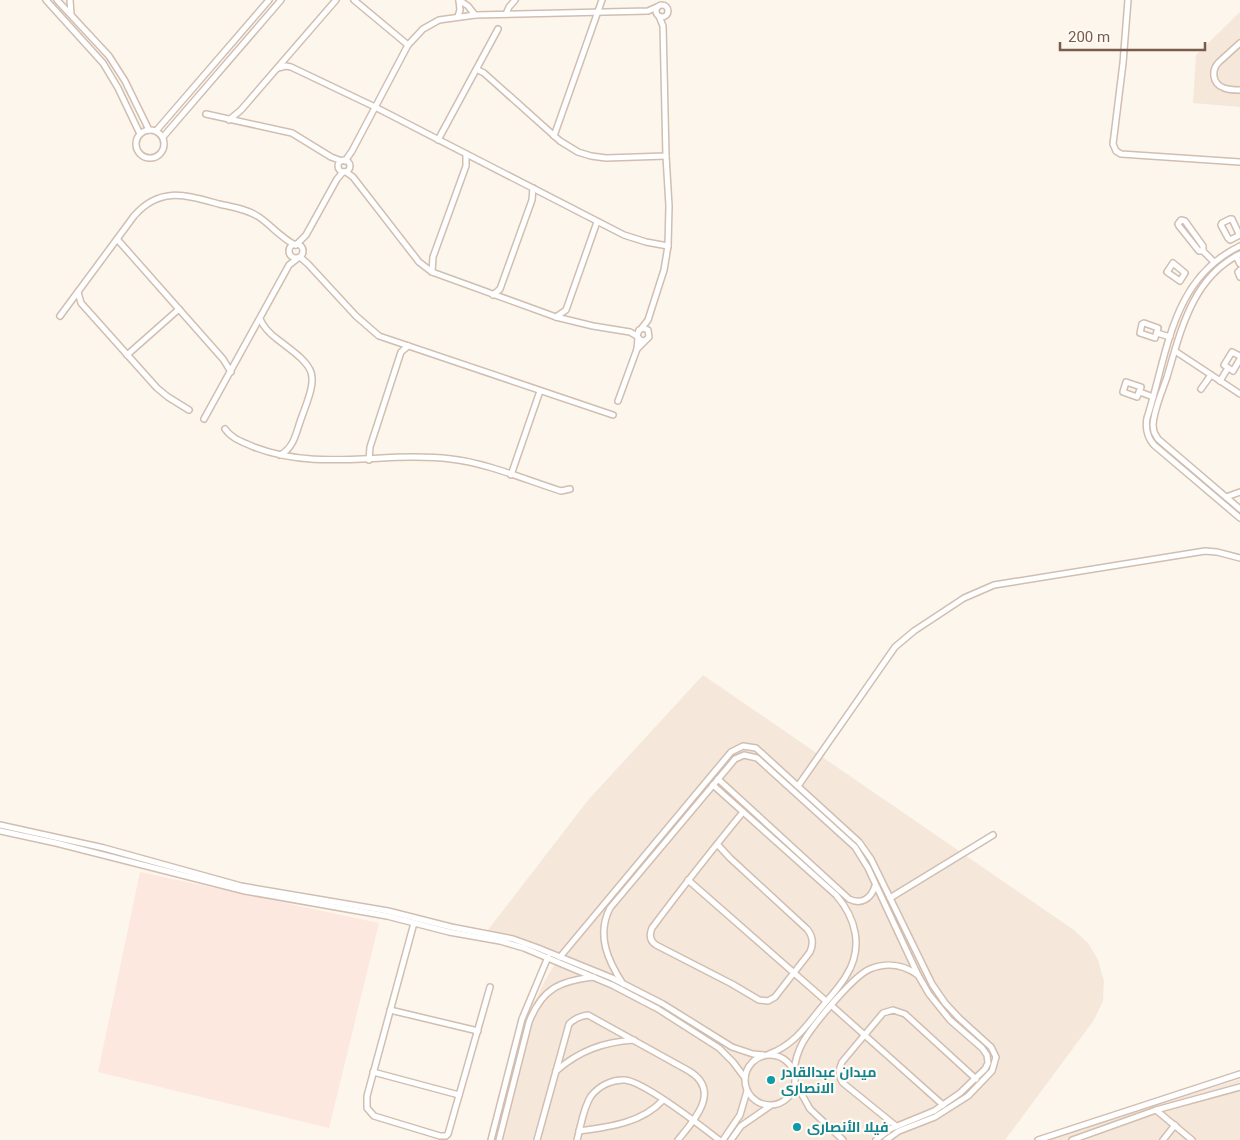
<svg xmlns="http://www.w3.org/2000/svg" width="1240" height="1140" font-family="Roboto,Cairo,sans-serif">
  <style>
    .residential { fill: #f5e8da }
    .commercial { fill: #fde8e0 }
    .lines { fill: none; stroke-linecap: round; stroke-linejoin: round }
    .minor-casing { stroke: #d1beb0; stroke-width: 8 }
    .minor { stroke: #fff; stroke-width: 5 }
    .culture-dot { fill: #0f9aa8; stroke: #fffaf3; stroke-width: 2 }
    .labels { text-anchor: middle; stroke-width: 4.5; stroke-linejoin: round; paint-order: stroke }
    .culture-label { font-size: 14px; font-weight: bold; fill: #0d838f; stroke: #fffaf3; text-anchor: start }
  </style>
  <rect width="100%" height="100%" fill="#fdf6ec"/>
  <g class="residential">
    <path d="M1240,12V107L1193,103L1196,55Z"/>
    <path d="M703,675L1074,930L1088,943L1098,960L1104,981L1103,1001L1094,1020L1005,1140H492L517,1040L543,984L558,959L523,945L484,935L589,799Z"/>
    <path d="M1240,1079V1140H1047L1208,1089Z"/>
  </g>
  <path class="commercial" d="M140,872L379,923L329,1128L98,1072Z"/>
  <g class="lines">
    <defs>
      <g id="minor">
        <path d="M46,0L103,63L118,88L140,134"/>
        <path d="M57,0L109,56L125,81L149,130"/>
        <path d="M70,0L71,14"/>
        <path d="M354,0L408,45"/>
        <path d="M459,0L468,6L475,15"/>
        <path d="M1128,0L1123,63L1113,144L1116,151L1121,154L1240,162"/>
        <circle cx="662" cy="11" r="6"/>
        <path d="M506,14L509,7L515,0"/>
        <path d="M458,16L460,10L459,0"/>
        <path d="M1240,43L1219,62C1211,70 1212,84 1224,88C1229,90 1235,90 1240,90"/>
        <path d="M278,68L286,66L291,67L375,107L624,235L646,242L668,246"/>
        <path d="M478,70L484,73L560,141L578,152L591,156L606,158L666,156"/>
        <path d="M206,114L292,133L331,157L342,161"/>
        <path d="M229,120L241,110L336,0"/>
        <circle cx="150" cy="144" r="14"/>
        <path d="M156,131L269,0"/>
        <path d="M554,136L602,0"/>
        <path d="M163,137L281,0"/>
        <path d="M438,140L498,29"/>
        <circle cx="344" cy="166" r="6"/>
        <path d="M345,161L352,151L408,45L423,29L439,20L475,15L648,11L657,7"/>
        <path d="M346,172L353,177L419,262L432,272L556,317L593,326L630,332L637,336"/>
        <path d="M1230,219H1232L1239,234L1238,236L1230,240L1228,238L1221,225L1222,223Z"/>
        <path d="M1181,220L1185,221L1203,246V251H1199L1179,226L1178,224Z"/>
        <path d="M117,239L223,359L231,372"/>
        <circle cx="296" cy="251" r="7"/>
        <path d="M296,245L306,235L337,179L343,172"/>
        <path d="M1240,246C1171,279 1168,353 1147,418C1145,429 1147,437 1154,445L1240,518"/>
        <path d="M1203,251L1214,262"/>
        <path d="M1240,254C1192,278 1181,330 1167,377C1162,392 1154,409 1153,425L1154,432L1158,439L1240,509"/>
        <path d="M1236,256L1240,264"/>
        <path d="M300,257L308,264L356,316L379,336L613,415"/>
        <path d="M1173,263L1185,273L1180,281L1167,272Z"/>
        <path d="M1240,270L1238,272L1240,277"/>
        <path d="M432,272L433,257L466,166V154"/>
        <path d="M78,292L81,303L157,388L168,397L189,410"/>
        <path d="M493,295L500,289L532,200L533,188"/>
        <path d="M60,316L134,216C160,186 186,195 219,204C232,207 247,209 259,217C272,226 280,237 295,245"/>
        <path d="M556,317L566,310L597,222"/>
        <path d="M260,319C264,328 269,333 277,339C318,370 319,371 301,419C296,433 294,448 280,455"/>
        <path d="M1144,323L1158,328L1155,338L1140,333L1142,324Z"/>
        <path d="M641,329L648,320L664,270L668,246L669,206L666,156L663,26L659,16"/>
        <path d="M1157,333L1170,337"/>
        <path d="M637,349L649,337L648,330L643,328L639,330L637,336L640,340L644,341"/>
        <path d="M1175,351L1240,394"/>
        <path d="M127,355L179,309"/>
        <path d="M1240,356L1232,352L1224,365L1233,371L1240,359"/>
        <path d="M1220,381L1228,368"/>
        <path d="M1126,382L1141,387L1137,397L1123,392Z"/>
        <path d="M1201,389L1211,375"/>
        <path d="M1140,392L1153,397"/>
        <path d="M618,401L637,349L638,338"/>
        <path d="M204,419L289,265L298,258"/>
        <path d="M225,429C232,439 243,442 254,447C319,472 384,451 451,459C487,463 526,480 561,491L570,489"/>
        <path d="M369,460L370,447L401,352L408,346"/>
        <path d="M511,475L540,391"/>
        <path d="M1226,497L1240,492"/>
        <path d="M718,779L849,899C861,905 871,899 875,886"/>
        <path d="M713,785L836,895C856,918 864,948 846,976C839,988 828,999 820,1009C805,1028 792,1046 769,1054"/>
        <path d="M798,786L895,647L914,631L964,598L994,585L1205,551L1217,552L1240,558"/>
        <path d="M0,825L104,848L241,886L388,911L451,927L513,939L538,948L612,978L663,1004L732,1047L753,1054L764,1055"/>
        <path d="M0,831L56,843L245,891L387,916L449,932L500,941L524,948L612,985L658,1009L719,1048L733,1062L745,1078"/>
        <path d="M717,844L730,858L807,929C813,936 814,943 810,952L775,997L768,1001L759,1000L732,984L656,945C650,941 649,935 652,928C681,889 712,850 743,812"/>
        <path d="M688,880L826,1001"/>
        <path d="M890,898L993,835"/>
        <path d="M414,923L367,1096V1108L374,1116L440,1136H446L448,1134L490,987"/>
        <path d="M560,957L731,752L743,746L756,748L859,842L871,859L932,984L945,1003L959,1018L991,1047L996,1057L992,1071L968,1096L935,1117L899,1131L886,1140"/>
        <path d="M623,984C608,961 596,935 610,908L735,759L744,755L757,758L855,847L868,868L918,975L929,994L950,1020L982,1048L987,1055L988,1063L985,1069L960,1093L934,1111L890,1129L876,1140"/>
        <path d="M832,1006L943,1105"/>
        <path d="M390,1010L478,1031"/>
        <circle cx="770" cy="1080" r="25"/>
        <path d="M556,1071C579,1051 603,1042 634,1040"/>
        <path d="M794,1071C795,1061 798,1051 803,1042C813,1025 853,976 870,969C887,962 904,965 918,975"/>
        <path d="M373,1072L459,1095"/>
        <path d="M796,1084L810,1109L843,1140"/>
        <path d="M1156,1110L1192,1140"/>
        <path d="M896,1126L843,1083C838,1076 838,1070 842,1062L883,1013L893,1010L905,1014L976,1079"/>
        <path d="M579,1131C609,1127 642,1123 663,1100"/>
        <path d="M491,1140L522,1019L548,957"/>
        <path d="M499,1140L529,1022C542,989 559,981 594,977"/>
        <path d="M537,1140L569,1024C575,1018 580,1016 588,1015L689,1071C722,1091 694,1120 678,1140"/>
        <path d="M577,1140C581,1126 583,1108 591,1096C599,1086 612,1079 625,1080C645,1082 701,1126 719,1140"/>
        <path d="M723,1140L740,1115L747,1091"/>
        <path d="M731,1140L741,1126L770,1106"/>
        <path d="M1038,1140L1240,1074"/>
        <path d="M1072,1140L1156,1110L1240,1087"/>
        <path d="M1163,1140L1175,1125"/>
      </g>
    </defs>
    <use href="#minor" class="minor-casing"/>
    <use href="#minor" class="minor"/>
  </g>
  <g class="culture-dot">
    <circle cx="771" cy="1080" r="5"/>
    <circle cx="797" cy="1127" r="5"/>
  </g>
  <g class="labels">
    <g class="culture-label">
      <text x="781" y="1077">ميدان عبدالقادر<tspan x="781" dy="16">الانصارى</tspan></text>
      <text x="807" y="1132">فيلا الأنصارى</text>
    </g>
  </g>
  <path d="M1060 42v8h145v-8" fill="none" stroke="#7a5c4d" stroke-width="2.5"/>
  <text x="1068" y="42" font-size="15" fill="#7a5c4d" stroke="#fffaf3" stroke-width="4" paint-order="stroke">200 m</text>
</svg>
